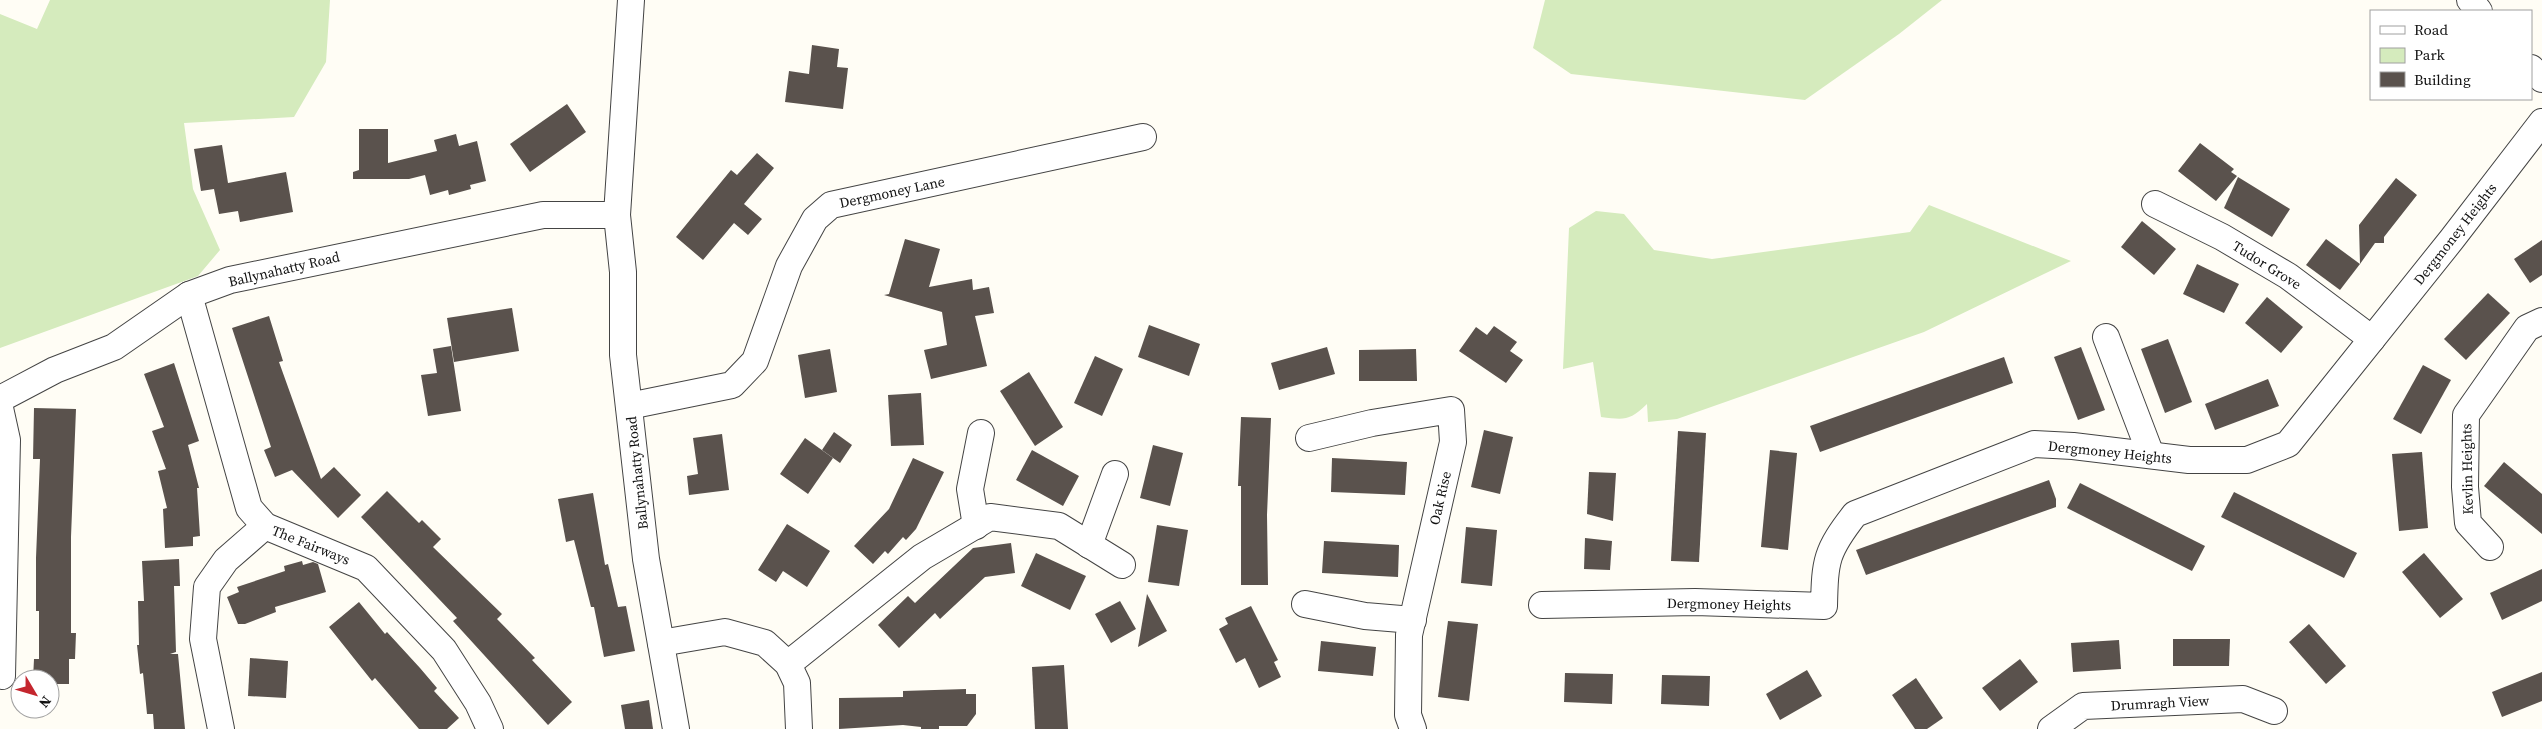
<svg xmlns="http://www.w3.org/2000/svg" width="2542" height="729" font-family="'Source Serif 4',serif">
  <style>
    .green { fill: #d5ebbd }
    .building { fill: #5a524d }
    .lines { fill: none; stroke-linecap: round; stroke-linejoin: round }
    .minor-casing { stroke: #444; stroke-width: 28 }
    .minor { stroke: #fff; stroke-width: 26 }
    .labels { text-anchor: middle; stroke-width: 5; stroke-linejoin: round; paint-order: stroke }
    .street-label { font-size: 14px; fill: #111; stroke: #fff }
  </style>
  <rect width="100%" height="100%" fill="#fffdf5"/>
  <g class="green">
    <path d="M50,0H330L326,62L294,117L184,123L193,189L220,250L198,276L0,348V14L37,29Z"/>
    <path d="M1545,0H1942L1899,34L1805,100L1571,74L1533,48Z"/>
    <path d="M1929,205L2071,261L1924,332L1677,419L1648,422L1647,404C1629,421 1625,420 1601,417L1593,362L1563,369L1569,228L1596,211L1624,214L1654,250L1712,259L1910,232Z"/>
  </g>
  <g class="building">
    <path d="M812,45L839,49L837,67L848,68L843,109L785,102L789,71L809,74Z"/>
    <path d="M567,104L586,132L530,172L510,144Z"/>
    <path d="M359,129H388V163L437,151L434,140L456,134L459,146L477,141L486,181L470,185L471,189L449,195L448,190L430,195L425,175L409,179H353V172L359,170Z"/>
    <path d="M2200,143L2234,169L2231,172L2237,176L2216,201L2178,171Z"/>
    <path d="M222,145L228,183L286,172L293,212L240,222L238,211L219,214L214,189L201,191L194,149Z"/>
    <path d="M757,153L774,168L744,204L762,219L748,235L734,223L703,260L676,237L731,170L737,175Z"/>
    <path d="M2238,177L2290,209L2272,237L2224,208Z"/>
    <path d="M2396,178L2417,195L2384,237V243H2375L2360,264L2359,225Z"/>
    <path d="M2142,221L2176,249L2154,275L2121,247Z"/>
    <path d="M905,239L940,249L929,287L972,279L973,290L989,287L994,313L975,316L987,366L931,379L924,350L947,345L942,312L884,295L889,294Z"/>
    <path d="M2326,239L2360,264L2340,290L2306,265Z"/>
    <path d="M2542,240V275L2530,283L2514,259Z"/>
    <path d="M2197,264L2239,284L2224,313L2183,294Z"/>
    <path d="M2488,293L2510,313L2466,360L2444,339Z"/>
    <path d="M2267,297L2303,327L2281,353L2245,323Z"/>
    <path d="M512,308L519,351L454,362L447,318Z"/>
    <path d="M269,316L283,361L279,362L321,479L334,467L361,495L338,518L292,470L275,477L264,450L271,447L232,328Z"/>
    <path d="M1149,325L1200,344L1189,376L1138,357Z"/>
    <path d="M1494,326L1517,342L1510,351L1523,360L1506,383L1459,351L1476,327L1487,335Z"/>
    <path d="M2168,339L2192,402L2165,413L2141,349Z"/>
    <path d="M451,346L461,411L428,416L421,375L437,373L433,349Z"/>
    <path d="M1327,347L1335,374L1279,390L1271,363Z"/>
    <path d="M2081,347L2105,410L2078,420L2054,357Z"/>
    <path d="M830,349L837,392L805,398L798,355Z"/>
    <path d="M1416,349L1417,381H1359V350Z"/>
    <path d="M1095,356L1123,369L1102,416L1074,403Z"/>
    <path d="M2004,357L2013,383L1820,452L1810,426Z"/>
    <path d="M174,363L199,441L188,445L199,488H197L200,536L193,537V546L165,548L163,509L167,508L158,471L166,469L152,431L164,427L144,374Z"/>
    <path d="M2423,365L2451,380L2421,434L2393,419Z"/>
    <path d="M1029,372L1063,427L1035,446L1000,391Z"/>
    <path d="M2268,379L2279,406L2215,430L2205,404Z"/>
    <path d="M921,393L924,445L891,446L888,395Z"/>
    <path d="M34,408L76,409L71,537V633H76L75,659H69V684H50V679H33L34,659H39V611H36V558L40,459H33Z"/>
    <path d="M1241,417L1271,418L1267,515L1268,585H1241V486H1238Z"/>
    <path d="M1484,430L1513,437L1500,494L1471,487Z"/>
    <path d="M1678,431L1706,433L1699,562L1671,561Z"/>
    <path d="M834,432L852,445L840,463L822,450Z"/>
    <path d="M722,434L729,490L689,495L687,476L698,474L693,438Z"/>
    <path d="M805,438L833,458L808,494L780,474Z"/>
    <path d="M1153,445L1183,453L1170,506L1140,498Z"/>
    <path d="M1032,450L1079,476L1063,506L1016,480Z"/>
    <path d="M1770,450L1797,453L1788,550L1761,547Z"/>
    <path d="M2422,452L2428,528L2399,531L2392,454Z"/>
    <path d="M913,458L944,472L916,529L906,540L903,537L888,554L885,551L873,564L854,546L889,509Z"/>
    <path d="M1332,458L1407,462L1405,495L1331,492Z"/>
    <path d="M2504,462L2542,494V534L2484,486Z"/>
    <path d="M1589,472L1616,473L1613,521L1587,514Z"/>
    <path d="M2049,480L2056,499V507L1866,575L1856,550Z"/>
    <path d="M2080,483L2205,546L2192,571L2067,508Z"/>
    <path d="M387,491L419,523L422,520L441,539L433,547L502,614L497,619L535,658L532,660L572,702L548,725L453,621L457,618L361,517Z"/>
    <path d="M2234,492L2357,553L2344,578L2221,517Z"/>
    <path d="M593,493L605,565L608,564L618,607L626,606L635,651L604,657L594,607H591L574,540L566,542L558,499Z"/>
    <path d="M787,524L830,551L807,587L783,571L776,582L758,570Z"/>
    <path d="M1157,525L1188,530L1179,586L1148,582Z"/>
    <path d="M1466,527L1497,530L1492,586L1461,583Z"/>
    <path d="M1585,538L1612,541L1610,570L1584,569Z"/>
    <path d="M1324,541L1399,545L1398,577L1322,573Z"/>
    <path d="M1011,543L1015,573L985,577L940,619L935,613L899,648L878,625L908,596L915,603L973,548Z"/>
    <path d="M1036,553L1086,576L1070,610L1021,586Z"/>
    <path d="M2424,553L2463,599L2440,618L2402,572Z"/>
    <path d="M179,559L180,586H174L176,652L170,654H178L185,729H154L153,714H147L143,673L140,674L137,645H139L138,601H144L142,561Z"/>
    <path d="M302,561L303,565L313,562L318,564L326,592L275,607L276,612L245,624H238L227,597L239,592L237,587L285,571L284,566Z"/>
    <path d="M2542,569V601L2502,620L2490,593Z"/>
    <path d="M1147,594L1167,631L1138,647Z"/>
    <path d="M1120,601L1136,629L1111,643L1095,614Z"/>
    <path d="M359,602L385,634L387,632L420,668L437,688L434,691L459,718L447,729H419L375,678L372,681L329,627Z"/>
    <path d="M1251,606L1278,660L1274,662L1281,677L1259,688L1245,658L1236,663L1219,629L1228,624L1225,618Z"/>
    <path d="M1448,621L1478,624L1469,701L1438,697Z"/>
    <path d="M2309,624L2346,666L2326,684L2289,642Z"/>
    <path d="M2173,639H2230L2229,666H2173Z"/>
    <path d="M2119,640L2121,669L2073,672L2071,643Z"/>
    <path d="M1321,641L1376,647L1373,676L1318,671Z"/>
    <path d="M250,658L288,661L286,698L248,696Z"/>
    <path d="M2020,659L2038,682L2000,711L1982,688Z"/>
    <path d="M1064,665L1068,729H1035L1032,667Z"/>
    <path d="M1807,670L1822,696L1780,720L1766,694Z"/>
    <path d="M2542,672V701L2502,717L2492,692Z"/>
    <path d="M1565,673L1613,674L1612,704L1564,702Z"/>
    <path d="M1662,675L1710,676L1709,706L1661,704Z"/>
    <path d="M1916,678L1943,718L1927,729H1915L1892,695Z"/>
    <path d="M966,689V694H976V714L967,726H939V729H921V727L903,725L839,729V698L903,697V691Z"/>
    <path d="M649,700L653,729H625L621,705Z"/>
  </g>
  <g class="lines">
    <defs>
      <g id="minor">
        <path d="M631,0L617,215L623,272V355L646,559L676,729"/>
        <path d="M2470,0L2479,11"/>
        <path d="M2531,68L2542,79"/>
        <path d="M2155,204L2222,237L2288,276L2372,339"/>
        <path d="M189,295L249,508L265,526L366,568L444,650L478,703L490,729"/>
        <path d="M2106,337L2151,455"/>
        <path d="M0,399L55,370L114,347L189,295L230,280L543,215H617"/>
        <path d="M629,406L732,385L755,361L789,266L815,219L831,205L1143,137"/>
        <path d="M0,408L7,440L2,676"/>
        <path d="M1309,438L1372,423L1451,410L1453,442L1409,635L1408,715L1413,729"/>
        <path d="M976,526L970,489L981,433"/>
        <path d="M1089,545L1115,474"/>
        <path d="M2490,547L2468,523L2465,487L2466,415L2527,328L2542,321"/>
        <path d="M1305,604L1365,616L1413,620"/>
        <path d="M1542,605L1695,602L1824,606C1825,560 1826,551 1855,514L2034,444L2073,446L2189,460H2247L2288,444L2452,239L2542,122"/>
        <path d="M661,643L725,632L765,643L788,664L797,683L799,729"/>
        <path d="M788,664L922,557L990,517L1059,526L1122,565"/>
        <path d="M221,729L203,639L207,587L226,560L265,526"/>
        <path d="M2051,729L2083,706L2243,699L2274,711"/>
      </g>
    </defs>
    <use href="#minor" class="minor-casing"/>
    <use href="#minor" class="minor"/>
  </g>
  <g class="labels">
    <g class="street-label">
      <text transform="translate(892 192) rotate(-12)" y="5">Dergmoney Lane</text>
      <text transform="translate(2455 234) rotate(-52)" y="5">Dergmoney Heights</text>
      <text transform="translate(2267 265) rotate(32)" y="5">Tudor Grove</text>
      <text transform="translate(284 269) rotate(-13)" y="5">Ballynahatty Road</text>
      <text transform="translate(2110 452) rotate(6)" y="5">Dergmoney Heights</text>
      <text transform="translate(2467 469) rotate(-91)" y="5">Kevlin Heights</text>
      <text transform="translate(637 473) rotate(-96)" y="5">Ballynahatty Road</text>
      <text transform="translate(1440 498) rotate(-77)" y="5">Oak Rise</text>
      <text transform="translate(311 545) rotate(22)" y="5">The Fairways</text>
      <text transform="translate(1729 604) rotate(1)" y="5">Dergmoney Heights</text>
      <text transform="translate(2160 703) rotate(-3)" y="5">Drumragh View</text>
    </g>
  </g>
  <rect x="2370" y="10" width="162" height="90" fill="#ffffff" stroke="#a0a0a0"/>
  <rect x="2380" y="26" width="25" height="8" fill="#ffffff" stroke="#a0a0a0"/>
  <text x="2414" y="35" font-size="15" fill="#111111">Road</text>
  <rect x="2380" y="48" width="25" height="15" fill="#d5ebbd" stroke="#a0a0a0"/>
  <text x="2414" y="60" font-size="15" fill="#111111">Park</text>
  <rect x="2380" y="72" width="25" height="15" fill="#5a524d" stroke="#a0a0a0"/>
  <text x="2414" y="85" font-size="15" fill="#111111">Building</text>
  <g transform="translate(35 694) rotate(128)"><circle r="24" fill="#ffffff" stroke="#a0a0a0"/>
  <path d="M0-4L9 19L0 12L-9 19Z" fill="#c4262e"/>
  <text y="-8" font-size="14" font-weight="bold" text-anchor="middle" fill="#111111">N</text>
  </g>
</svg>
